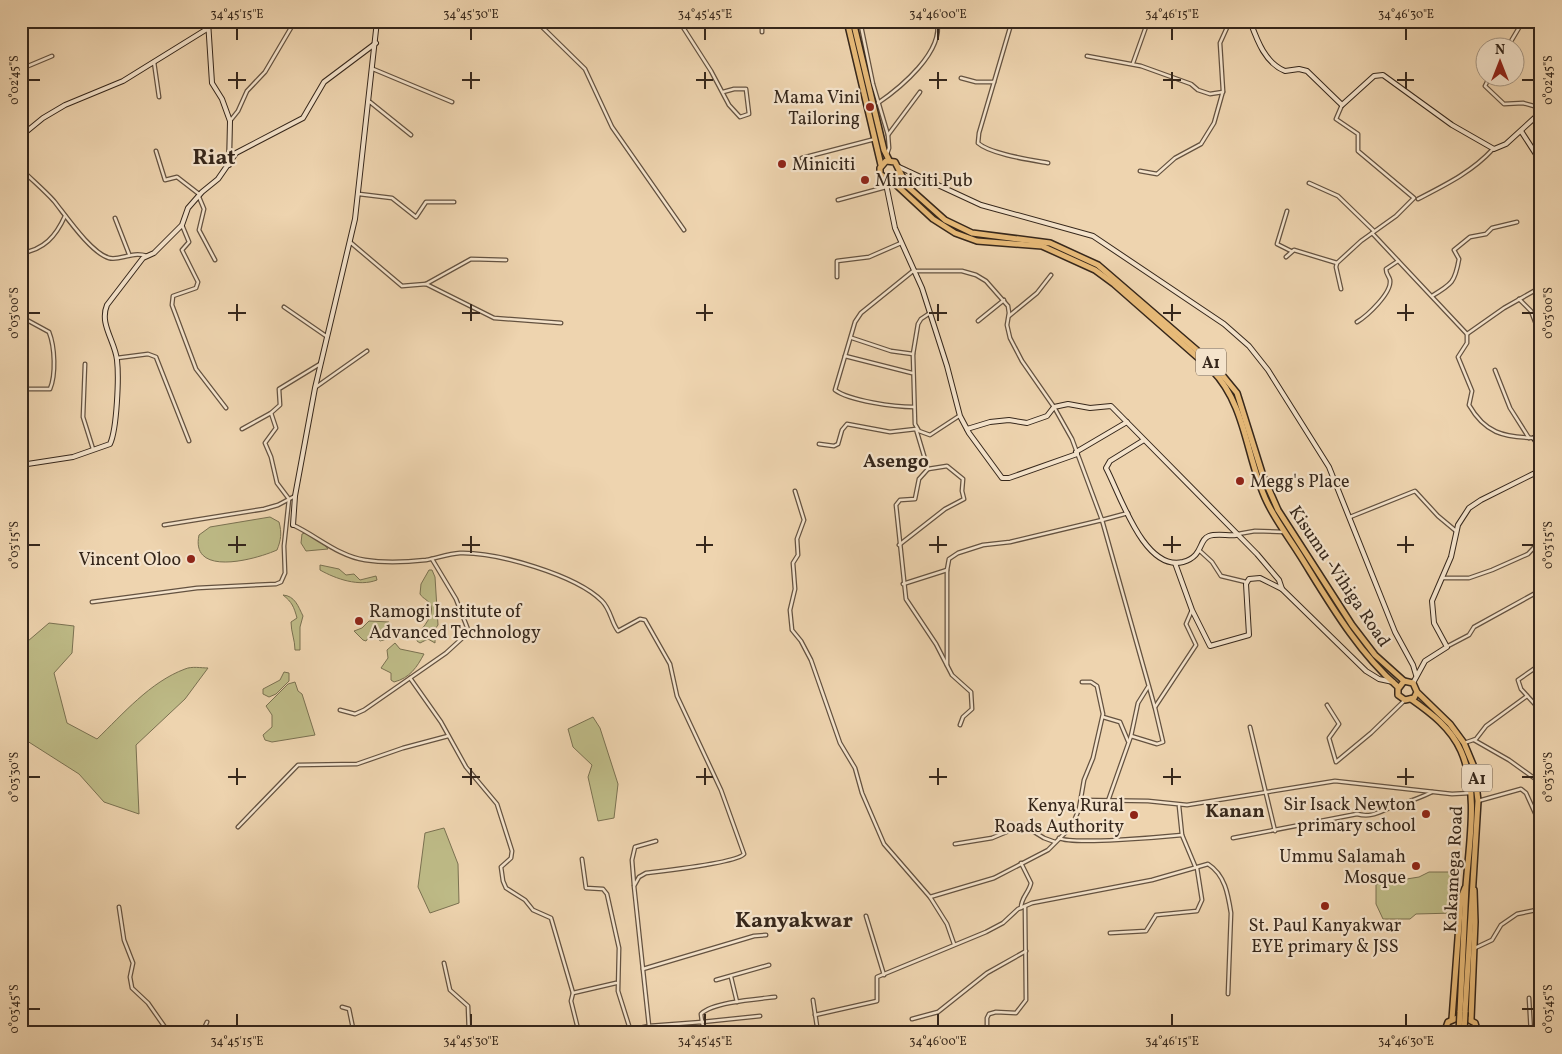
<svg xmlns="http://www.w3.org/2000/svg" width="1562" height="1054" font-family="Vollkorn,serif">
  <style>
    .green { fill: #bebb87; stroke: #7a7151 }
    .lines { fill: none; stroke-linecap: round; stroke-linejoin: round }
    .street-casing { stroke: #645240; stroke-width: 5 }
    .secondary-casing { stroke: #36271b; stroke-width: 6 }
    .primary-casing { stroke: #36271b; stroke-width: 7 }
    .highway-casing { stroke: #36271b; stroke-width: 8 }
    .street { stroke: #f4e3cb; stroke-width: 2.5 }
    .secondary { stroke: #f4e3cb; stroke-width: 4 }
    .primary { stroke: #e7ba78; stroke-width: 4.5 }
    .highway { stroke: #e7ba78; stroke-width: 5 }
    .highway-bridge-casing { stroke: #36271b; stroke-width: 8; stroke-linecap: butt }
    .highway-bridge { stroke: #e7ba78; stroke-width: 5 }
    .ticks { fill: none; stroke: #36271b; stroke-width: 2 }
    .poi-dot { fill: #8f2418; stroke: #f4e3cb; stroke-width: 2 }
    .labels { text-anchor: middle; stroke-width: 4.5; stroke-linejoin: round; paint-order: stroke }
    .shield { fill: #f4e3cb; stroke: #6f5f50; stroke-width: 1 }
    .shield-label { font-size: 16px; font-weight: bold; fill: #36271b }
    .poi-label { font-size: 18px; fill: #36271b; stroke: #f4e3cb; text-anchor: end }
    .street-label { font-size: 18px; fill: #36271b; stroke: #f4e3cb }
    .neighbourhood-label { font-size: 19px; font-weight: bold; fill: #36271b; stroke: #f4e3cb }
    .district-label { font-size: 22px; font-weight: bold; fill: #36271b; stroke: #f4e3cb }
    .neatline { fill: none; stroke: #36271b; stroke-width: 2 }
    .ticks-label { font-size: 12px; text-anchor: middle; fill: #36271b }
  </style>
  <rect width="100%" height="100%" fill="#eed4af"/>
  <filter id="stains"><feTurbulence type="fractalNoise" baseFrequency=".004" numOctaves="4"/><feColorMatrix values="0 0 0 0 .2 0 0 0 0 .09 0 0 0 0 .02 0 0 0 .5 -.17"/></filter>
  <radialGradient id="worn" r=".72"><stop offset=".6" stop-color="#630" stop-opacity="0"/><stop offset="1" stop-color="#630" stop-opacity=".3"/></radialGradient>
  <g class="green">
    <path d="M270,517L279,522C282,533 281,540 277,550C257,559 190,578 199,535L210,527Z"/>
    <path d="M305,533L321,541L328,549L306,551L301,543L302,534Z"/>
    <path d="M320,565L339,569L346,575L354,574L360,580L376,576L377,580C359,587 336,579 320,570Z"/>
    <path d="M429,570H432L435,577L438,625L435,629V643L428,639L420,643L417,641V633C424,629 434,613 431,606C429,600 423,599 420,594L421,584Z"/>
    <path d="M283,595C295,596 298,606 303,616L300,627V650H295C295,640 291,632 291,622L297,618C294,607 292,602 283,595Z"/>
    <path d="M369,621L389,622V630L379,632L390,638L380,641L372,633L366,641L363,640L354,631L362,628Z"/>
    <path d="M49,623L74,626L72,653L54,673L67,723L97,739C123,714 150,682 185,669C192,666 201,668 208,668L185,699L136,745L139,814L104,802L79,774L24,739L21,647Z"/>
    <path d="M395,643L400,649L424,654C417,667 410,678 394,682L391,680V673L381,668L388,658L387,650Z"/>
    <path d="M284,672L289,673V681L276,694L269,697L263,694V689L280,680Z"/>
    <path d="M295,682L298,691L302,694L315,735L272,742L265,740L263,735L272,727V715L266,706L288,684Z"/>
    <path d="M593,717L600,728L618,784L614,818L598,821L588,777L592,765L573,747L568,729Z"/>
    <path d="M444,828L458,864L459,903L430,913L418,887L425,833Z"/>
    <path d="M1429,872H1455V913L1416,914L1410,919H1383L1376,904V884L1419,877Z"/>
  </g>
  <g class="lines">
    <defs>
      <g id="street">
        <path d="M536,21L585,69L612,127L684,230"/>
        <path d="M679,21L711,71L729,105L740,117L749,114L746,89H734L723,92"/>
        <path d="M721,21L727,24L748,21"/>
        <path d="M762,21V32"/>
        <path d="M860,21L873,84L888,135L889,148L887,154"/>
        <path d="M1012,21L979,133L978,143C990,154 1031,160 1048,163"/>
        <path d="M1507,48L1523,21"/>
        <path d="M1087,56L1141,66L1191,84L1198,90L1210,94L1223,92"/>
        <path d="M154,62L159,97"/>
        <path d="M1133,63L1148,21"/>
        <path d="M21,69L52,56"/>
        <path d="M373,69L452,102"/>
        <path d="M961,78L976,82H994"/>
        <path d="M1489,78L1485,86L1504,104L1523,103L1541,108"/>
        <path d="M370,102L411,135"/>
        <path d="M878,103C900,88 944,52 937,21"/>
        <path d="M230,121L238,111L247,91L265,72L295,21"/>
        <path d="M888,135L920,92"/>
        <path d="M156,151L165,180L177,177L199,194"/>
        <path d="M802,158L875,139"/>
        <path d="M21,169C32,180 44,190 54,201C66,216 91,253 109,258C120,261 131,251 147,256"/>
        <path d="M1140,171L1157,174L1175,158L1201,144L1214,123L1223,91L1220,43L1230,21"/>
        <path d="M1309,183L1338,196L1374,231"/>
        <path d="M359,194L392,198L416,217L426,202H454"/>
        <path d="M199,197L204,209L199,230L215,260"/>
        <path d="M1418,199C1445,185 1472,172 1493,149"/>
        <path d="M838,200L886,187"/>
        <path d="M1287,211L1277,244L1291,251"/>
        <path d="M115,218L129,254"/>
        <path d="M182,225L189,242L182,250L198,282L196,288L173,296L172,305L196,369L226,408"/>
        <path d="M1372,233L1467,334V343L1458,357L1472,391L1469,405C1485,433 1503,437 1534,438"/>
        <path d="M350,242L402,286L426,284L494,318L561,323"/>
        <path d="M21,253C44,250 56,236 65,216"/>
        <path d="M1286,257L1294,250L1337,263"/>
        <path d="M837,277V261L869,257L901,243"/>
        <path d="M426,284L471,259L506,260"/>
        <path d="M1341,289L1336,267L1337,263L1361,241L1396,216L1414,198L1358,151V134L1336,119L1342,105"/>
        <path d="M1432,296C1452,284 1455,282 1459,259L1454,250L1470,237L1486,234L1492,228L1517,222"/>
        <path d="M1519,299L1531,311L1536,324L1541,326"/>
        <path d="M284,307L326,336"/>
        <path d="M930,313L921,319L918,324L913,354L915,424L919,431L930,435L959,416"/>
        <path d="M21,314L27,320L49,332C55,347 56,375 50,389H21"/>
        <path d="M1009,316L1037,293L1051,275"/>
        <path d="M978,321L1004,300"/>
        <path d="M1357,322C1367,316 1392,293 1390,280C1389,276 1386,274 1386,269L1398,261"/>
        <path d="M1467,334L1504,308L1541,287"/>
        <path d="M852,338L891,351L913,354"/>
        <path d="M845,356L912,373"/>
        <path d="M117,358L148,354L156,357L189,441"/>
        <path d="M85,364L83,417L93,449"/>
        <path d="M1495,370L1510,408L1529,438"/>
        <path d="M316,387L367,351"/>
        <path d="M914,407C895,407 850,401 835,390L855,322L861,313L913,271H962L976,275L986,281L1008,306L1009,313L1007,325L1010,338L1022,361L1054,407L1072,439L1102,520L1128,513"/>
        <path d="M242,429L271,413L280,405L279,389L320,364"/>
        <path d="M819,444L834,446L838,444L842,430L847,424L890,432L916,429L928,469L947,466L963,479L962,491L964,499L945,509L899,545"/>
        <path d="M928,469L919,479L915,499L900,500L896,505L906,599L936,644L952,675L971,692L972,709L963,717L960,725"/>
        <path d="M795,491L804,520L797,539L798,555L793,563L795,589L790,610L792,630L801,641L811,660L840,743L855,768L862,793L884,844L930,897L947,924L954,944"/>
        <path d="M1350,517L1415,491L1438,516L1456,531"/>
        <path d="M164,525L264,509L278,505L295,496"/>
        <path d="M293,525C317,536 338,556 365,560C384,563 407,562 426,560C437,558 448,554 460,553C497,552 576,575 602,601C611,610 611,622 618,631L640,619L645,620L670,664L677,696L721,790L744,854C737,863 662,871 646,873L639,877L634,886L649,1026"/>
        <path d="M1238,534L1255,531L1284,532"/>
        <path d="M1200,551L1212,562L1221,576L1246,582"/>
        <path d="M1442,578H1469L1492,570L1528,554L1541,540"/>
        <path d="M903,584L947,570"/>
        <path d="M92,602L197,588L276,584L281,582L285,573L284,546L289,499L277,483L271,457L265,443L276,428L271,413"/>
        <path d="M1448,646L1469,635L1474,627L1541,590"/>
        <path d="M1541,664L1518,680L1521,689L1541,711"/>
        <path d="M947,665V570L949,559L958,553L983,545L1010,542L1102,520L1155,708L1163,742L1157,744L1131,736"/>
        <path d="M410,678L441,722L466,767L497,804L512,851L511,858L501,867L503,881L506,888L525,900L533,910L551,918L573,993"/>
        <path d="M1327,705L1339,724L1329,738L1336,762L1371,733L1404,701"/>
        <path d="M1155,707L1196,645L1186,624L1192,610"/>
        <path d="M340,710L355,714L364,710L446,653L469,632L456,599L432,559"/>
        <path d="M1103,717L1120,722L1128,741"/>
        <path d="M1250,727L1275,831"/>
        <path d="M1474,740L1509,760L1541,783"/>
        <path d="M1464,743L1476,739L1486,726L1527,696"/>
        <path d="M1081,800L1148,801L1187,805L1335,781L1452,794L1470,793"/>
        <path d="M1108,801L1131,736L1138,703L1148,687"/>
        <path d="M1478,801L1521,789L1526,793L1540,824"/>
        <path d="M1179,806L1182,835L1195,866"/>
        <path d="M238,827L298,765L357,764L403,748L448,736"/>
        <path d="M1059,838C1073,845 1162,837 1182,835"/>
        <path d="M1233,838L1357,814C1373,818 1380,811 1395,806C1408,802 1418,799 1432,792"/>
        <path d="M955,844L992,838L1023,825L1044,838L1055,842"/>
        <path d="M582,859L586,888L603,889L607,894L619,948L618,991L630,1029"/>
        <path d="M634,885L632,860L635,847L656,841"/>
        <path d="M930,897L994,878L1048,850L1072,826L1079,809L1084,780L1093,758L1103,714L1097,686L1091,682H1082"/>
        <path d="M119,907L124,940L133,963L130,977L132,988L148,1003L169,1033"/>
        <path d="M1021,908C1021,897 1029,893 1031,883L1021,863"/>
        <path d="M866,916L884,975"/>
        <path d="M1110,933L1146,931L1156,915L1197,911L1202,900L1197,868"/>
        <path d="M1475,948L1492,940L1501,925L1517,914L1541,909"/>
        <path d="M444,963L450,990L468,1006L469,1033"/>
        <path d="M643,969L754,936L766,935"/>
        <path d="M731,977L737,1002"/>
        <path d="M716,980L769,965"/>
        <path d="M1529,998L1531,1033"/>
        <path d="M813,1000L818,1033"/>
        <path d="M342,1007L349,1009L354,1033"/>
        <path d="M815,1015L877,1001V977L986,932L1003,923L1018,909L1032,903L1152,880L1208,864C1225,875 1228,894 1231,913L1228,994"/>
        <path d="M760,1016L702,1022L701,1014C713,1002 758,999 775,997"/>
        <path d="M912,1019L938,1012L987,973L1026,951"/>
        <path d="M78,1028L80,1033"/>
        <path d="M202,1033L207,1022"/>
        <path d="M579,1033L571,1001L573,993L616,983"/>
        <path d="M616,1033L649,1026L702,1022L705,1033"/>
        <path d="M987,1033V1018L989,1014L996,1012L1016,1013L1026,1000L1025,906"/>
      </g>
      <g id="secondary">
        <path d="M208,21L212,83L222,99L230,121L229,165"/>
        <path d="M1250,21C1257,40 1265,63 1285,71L1299,69L1307,71L1342,105L1374,76L1383,75L1452,125L1494,149L1506,144L1541,112"/>
        <path d="M1521,131L1541,162"/>
        <path d="M21,136L43,118L65,105L123,81L207,29"/>
        <path d="M899,167L981,205L1093,236L1224,324L1249,346L1268,370L1329,467L1395,632L1413,665L1416,675"/>
        <path d="M885,179L895,228L922,288L947,366L960,416L969,433L1002,478H1009L1077,454"/>
        <path d="M967,429L990,422L1009,420L1027,423L1047,416L1054,407L1068,404L1090,408L1111,406L1257,554L1279,580L1282,589"/>
        <path d="M1541,432L1534,438L1541,451"/>
        <path d="M1144,440L1110,461L1106,468C1120,494 1144,572 1183,562C1204,556 1198,540 1209,536C1217,533 1228,536 1236,535"/>
        <path d="M1076,452L1127,422"/>
        <path d="M21,465L73,457L110,444C117,429 119,377 117,360C115,341 99,324 107,305L143,258L154,253L182,225L188,208L202,192L218,179L236,153L303,118L324,82L376,43"/>
        <path d="M293,525L295,496L315,388L355,219L377,21"/>
        <path d="M1175,563L1192,610L1210,646L1249,635L1246,584L1249,579L1260,578L1282,589L1366,671L1379,679L1393,682"/>
        <path d="M1413,683L1425,661L1447,647L1434,623L1432,601L1451,557L1458,525L1469,508L1481,500L1541,470"/>
      </g>
      <path id="primary" d="M1477,1028L1495,1033"/>
      <g id="highway">
        <path d="M847,21L881,165"/>
        <path d="M853,21L884,150L889,160"/>
        <path d="M899,171L896,177L888,180L880,174V168L886,161L895,162L907,186L945,220L972,233L1050,243L1098,265L1214,365L1237,393L1263,476L1278,510L1352,625L1375,655L1404,681"/>
        <path d="M891,180L933,219L955,233L977,241L1042,246L1095,270L1114,284L1212,370C1247,406 1246,459 1267,502C1276,521 1290,539 1301,557C1329,602 1357,651 1398,687"/>
        <path d="M1417,692L1414,698L1405,700L1398,695V689L1404,681L1413,683L1417,692L1450,724L1464,743L1474,767L1478,801L1465,1012"/>
        <path d="M1411,699C1431,713 1451,728 1461,751C1479,792 1469,843 1466,886C1464,928 1462,970 1460,1012"/>
        <path d="M1452,1019L1461,898L1465,888"/>
        <path d="M1471,1019L1475,922L1474,890"/>
        <path d="M1444,1033L1448,1022L1462,1016L1475,1023L1478,1033"/>
      </g>
    </defs>
    <use href="#street" class="street-casing"/>
    <use href="#secondary" class="secondary-casing"/>
    <use href="#primary" class="primary-casing"/>
    <use href="#highway" class="highway-casing"/>
    <use href="#street" class="street"/>
    <use href="#secondary" class="secondary"/>
    <use href="#primary" class="primary"/>
    <use href="#highway" class="highway"/>
    <defs>
      <g id="highway-bridge">
        <path d="M1459,1033L1460,1012"/>
        <path d="M1464,1033L1465,1012"/>
      </g>
    </defs>
    <use href="#highway-bridge" class="highway-bridge-casing"/>
    <use href="#highway-bridge" class="highway-bridge"/>
  </g>
  <path class="ticks" d="M237,28V40M471,28V40M705,28V40M938,28V40M1172,28V40M1406,28V40M237,72V89M471,72V89M705,72V89M938,72V89M1172,72V89M1406,72V89M28,80H40M228,80H246M462,80H480M696,80H713M929,80H947M1163,80H1181M1397,80H1414M1522,80H1534M237,304V321M471,304V321M705,304V321M938,304V321M1172,304V321M1406,304V321M28,313H40M228,313H246M462,313H480M696,313H713M929,313H947M1163,313H1181M1397,313H1414M1522,313H1534M237,536V553M471,536V553M705,536V553M938,536V553M1172,536V553M1406,536V553M28,545H40M228,545H246M462,545H480M696,545H713M929,545H947M1163,545H1181M1397,545H1414M1522,545H1534M237,768V785M471,768V785M705,768V785M938,768V785M1172,768V785M1406,768V785M28,777H40M228,777H246M462,777H480M696,777H713M929,777H947M1163,777H1181M1397,777H1414M1522,777H1534M28,1009H40M1522,1009H1534M237,1014V1026M471,1014V1026M705,1014V1026M938,1014V1026M1172,1014V1026M1406,1014V1026"/>
  <g class="poi-dot">
    <circle cx="870" cy="107" r="5"/>
    <circle cx="782" cy="164" r="5"/>
    <circle cx="865" cy="180" r="5"/>
    <circle cx="1240" cy="481" r="5"/>
    <circle cx="191" cy="559" r="5"/>
    <circle cx="359" cy="621" r="5"/>
    <circle cx="1426" cy="814" r="5"/>
    <circle cx="1134" cy="815" r="5"/>
    <circle cx="1416" cy="866" r="5"/>
    <circle cx="1325" cy="906" r="5"/>
  </g>
  <g class="labels">
    <g class="shield">
      <rect x="1196" y="348.5" width="30" height="27" rx="4"/>
      <rect x="1462" y="764.5" width="30" height="27" rx="4"/>
    </g>
    <g class="shield-label">
      <text x="1211" y="368">A1</text>
      <text x="1477" y="784">A1</text>
    </g>
    <g class="poi-label">
      <text x="860" y="103">Mama Vini<tspan x="860" dy="21">Tailoring</tspan></text>
      <text x="792" y="170" text-anchor="start">Miniciti</text>
      <text x="875" y="186" text-anchor="start">Miniciti Pub</text>
      <text x="1250" y="487" text-anchor="start">Megg's Place</text>
      <text x="181" y="565">Vincent Oloo</text>
      <text x="369" y="617" text-anchor="start">Ramogi Institute of<tspan x="369" dy="21">Advanced Technology</tspan></text>
      <text x="1416" y="810">Sir Isack Newton<tspan x="1416" dy="21">primary school</tspan></text>
      <text x="1124" y="811">Kenya Rural<tspan x="1124" dy="21">Roads Authority</tspan></text>
      <text x="1406" y="862">Ummu Salamah<tspan x="1406" dy="21">Mosque</tspan></text>
      <text x="1325" y="931" text-anchor="middle">St. Paul Kanyakwar<tspan x="1325" dy="21">EYE primary &amp; JSS</tspan></text>
    </g>
    <g class="street-label">
      <text transform="translate(1340 576) rotate(56)" y="6">Kisumu -Vihiga Road</text>
      <text transform="translate(1453 869) rotate(-87)" y="6">Kakamega Road</text>
    </g>
    <g class="neighbourhood-label">
      <text x="896" y="467">Asengo</text>
      <text x="1235" y="817">Kanan</text>
    </g>
    <g class="district-label">
      <text x="214" y="164">Riat</text>
      <text x="794" y="927">Kanyakwar</text>
    </g>
  </g>
  <rect width="1562" height="1054" fill="none" stroke="#eed4af" stroke-width="55"/>
  <g transform="translate(1500 62)"><circle r="24" fill="#f4e3cb" stroke="#a89885"/>
  <path d="M0-4L9 19L0 12L-9 19Z" fill="#8f2418"/>
  <text y="-8" font-size="14" font-weight="bold" text-anchor="middle" fill="#36271b">N</text>
  </g>
  <rect x="28" y="28" width="1506" height="998" class="neatline"/>
  <g class="ticks-label">
    <text x="237" y="18">34°45'15"E</text>
    <text x="471" y="18">34°45'30"E</text>
    <text x="705" y="18">34°45'45"E</text>
    <text x="938" y="18">34°46'00"E</text>
    <text x="1172" y="18">34°46'15"E</text>
    <text x="1406" y="18">34°46'30"E</text>
    <text transform="translate(14 80) rotate(-90)" y="4">0°02'45"S</text>
    <text transform="translate(1548 80) rotate(-90)" y="4">0°02'45"S</text>
    <text transform="translate(14 313) rotate(-90)" y="4">0°03'00"S</text>
    <text transform="translate(1548 313) rotate(-90)" y="4">0°03'00"S</text>
    <text transform="translate(14 545) rotate(-90)" y="4">0°03'15"S</text>
    <text transform="translate(1548 545) rotate(-90)" y="4">0°03'15"S</text>
    <text transform="translate(14 777) rotate(-90)" y="4">0°03'30"S</text>
    <text transform="translate(1548 777) rotate(-90)" y="4">0°03'30"S</text>
    <text transform="translate(14 1009) rotate(-90)" y="4">0°03'45"S</text>
    <text transform="translate(1548 1009) rotate(-90)" y="4">0°03'45"S</text>
    <text x="237" y="1045">34°45'15"E</text>
    <text x="471" y="1045">34°45'30"E</text>
    <text x="705" y="1045">34°45'45"E</text>
    <text x="938" y="1045">34°46'00"E</text>
    <text x="1172" y="1045">34°46'15"E</text>
    <text x="1406" y="1045">34°46'30"E</text>
  </g>
  <rect width="100%" height="100%" filter="url(#stains)"/>
  <rect width="100%" height="100%" fill="url(#worn)"/>
</svg>
